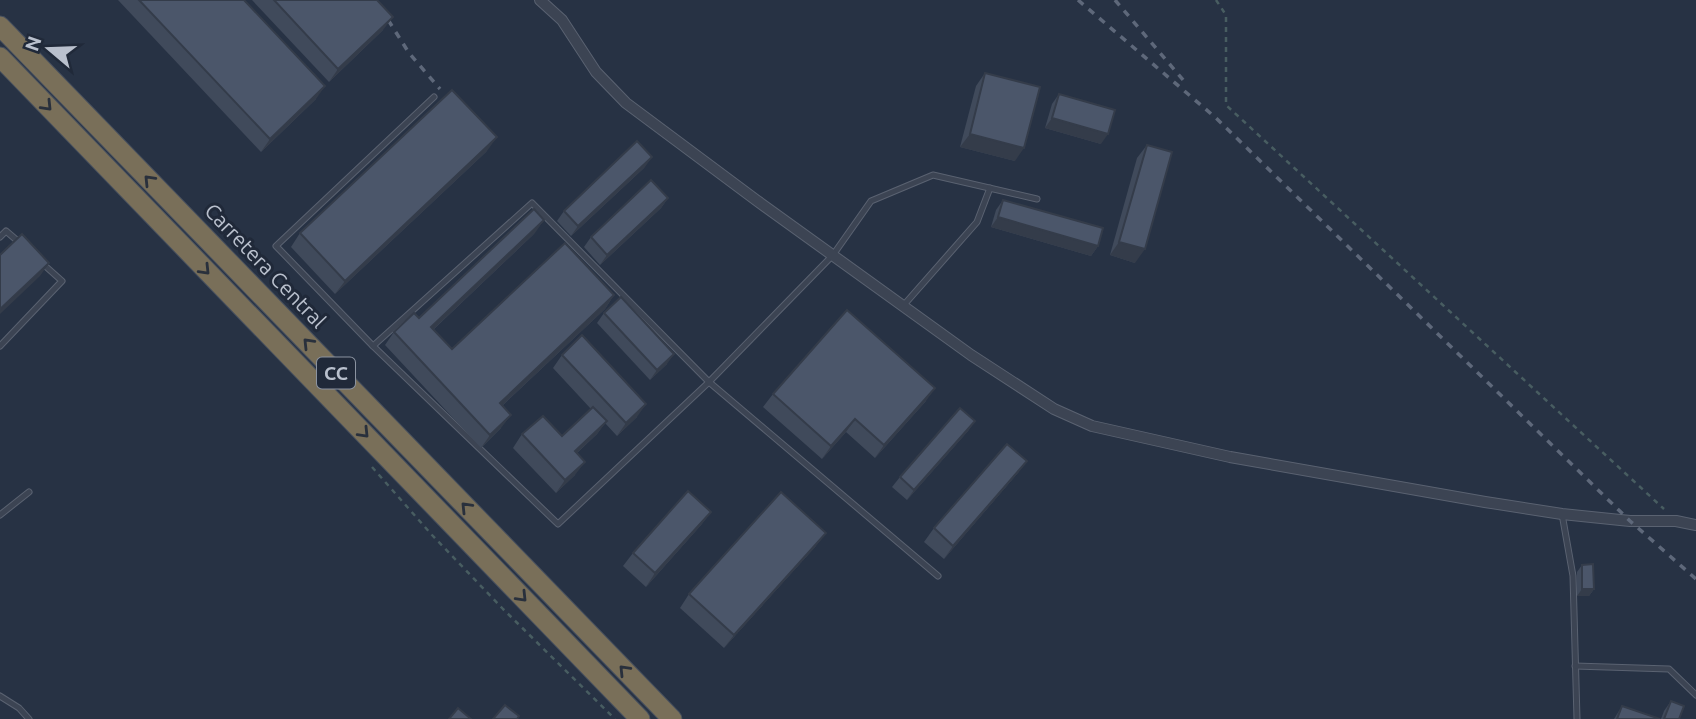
<svg xmlns="http://www.w3.org/2000/svg" width="1696" height="719" font-family="Ubuntu,sans-serif">
  <style>
    .lines { fill: none; stroke-linecap: round; stroke-linejoin: round }
    .lane-casing { stroke: #5a6271; stroke-width: 7 }
    .street-casing { stroke: #5a6271; stroke-width: 12 }
    .highway-casing { stroke: #464f5e; stroke-width: 21 }
    .path { stroke: #485d61; stroke-width: 2.5; stroke-dasharray: 5 5; stroke-linecap: butt }
    .lane { stroke: #3c4453; stroke-width: 5 }
    .street { stroke: #3c4453; stroke-width: 10 }
    .highway { stroke: #796f59; stroke-width: 19 }
    .rail { stroke: #5e687a; stroke-width: 3.5; stroke-dasharray: 7 7; stroke-linecap: butt }
    .wall { fill: #404a5b }
    .shaded-wall { fill: #343c4a }
    .building { fill: #4b566a; stroke: #343c4a; stroke-width: 2 }
    .oneway { stroke: #29303c }
    .labels { text-anchor: middle; stroke-width: 6; stroke-linejoin: round; paint-order: stroke }
    .shield { fill: #202939; stroke: #8b93a1; stroke-width: 2 }
    .shield-label { font-size: 19px; font-weight: bold; fill: #b9c0cd }
    .street-label { font-size: 21px; fill: #b9c0cd; stroke: #202939 }
  </style>
  <rect width="100%" height="100%" fill="#273244"/>
  <g class="lines">
    <defs>
      <g id="lane">
        <path d="M434,97L276,246L373,346L558,524L709,382L833,255L871,201L933,175L1037,199"/>
        <path d="M0,237L6,231L20,243"/>
        <path d="M903,306L977,222L990,188"/>
        <path d="M0,346L62,281L43,264"/>
        <path d="M373,346L532,203L709,382L938,576"/>
        <path d="M1562,514L1573,576L1577,719"/>
        <path d="M0,515L29,492"/>
        <path d="M1575,666L1669,669L1696,695"/>
        <path d="M0,696L19,708L29,719"/>
      </g>
      <path id="street" d="M540,0L562,20L596,72L626,103L756,200L971,355L1054,409L1092,426L1230,457L1485,502L1562,514L1630,521H1676L1696,525"/>
      <g id="highway">
        <path d="M0,26L672,719"/>
        <path d="M0,57L640,719"/>
      </g>
    </defs>
    <use href="#lane" class="lane-casing"/>
    <use href="#street" class="street-casing"/>
    <use href="#highway" class="highway-casing"/>
    <g class="path">
      <path d="M1216,0L1226,15V105L1664,509"/>
      <path d="M372,467L432,535L503,609L615,719"/>
    </g>
    <use href="#lane" class="lane"/>
    <use href="#street" class="street"/>
    <use href="#highway" class="highway"/>
    <g class="rail">
      <path d="M369,0L385,15L409,53L440,89"/>
      <path d="M1078,0L1216,118L1630,521L1696,579"/>
      <path d="M1115,0L1184,81"/>
    </g>
  </g>
  <g class="wall">
    <path d="M118,0H244L316,99L261,152Z"/>
    <path d="M252,0H377L383,30L329,82Z"/>
    <path d="M985,73L1015,161L960,147L976,86Z"/>
    <path d="M1059,94L1101,144L1045,128L1052,104Z"/>
    <path d="M1147,145L1135,263L1110,255L1137,158Z"/>
    <path d="M487,151L335,294L291,247L300,233Z"/>
    <path d="M645,167L571,236L557,221L564,211Z"/>
    <path d="M668,198L661,208L600,265L584,247L591,237Z"/>
    <path d="M1003,200L1098,246L1091,256L991,227L996,210Z"/>
    <path d="M535,233L433,330L452,349L614,295L605,309L502,406L501,428L481,448L385,345L394,332L419,318Z"/>
    <path d="M604,313L667,364L650,380L597,323Z"/>
    <path d="M562,355L637,417L617,436L605,423L597,434L577,453L575,475L556,493L513,448L522,434L562,436L591,409L553,368Z"/>
    <path d="M773,394L926,401L875,458L846,432L822,459L763,407Z"/>
    <path d="M975,421L968,431L907,500L892,487L900,477Z"/>
    <path d="M1027,461L1017,474L944,559L924,542L934,528Z"/>
    <path d="M711,512L701,525L646,587L623,566L633,553Z"/>
    <path d="M816,546L724,648L680,608L689,594Z"/>
    <path d="M1582,565L1594,589L1589,596H1577V572Z"/>
    <path d="M1671,701L1679,719H1661L1664,711Z"/>
    <path d="M1622,706L1660,719H1614Z"/>
  </g>
  <g class="shaded-wall">
    <path d="M393,17L383,30L329,82L338,69Z"/>
    <path d="M325,86L316,99L261,152L270,139Z"/>
    <path d="M1052,118L1108,134L1101,144L1045,128Z"/>
    <path d="M970,134L1024,148L1015,161L960,147Z"/>
    <path d="M497,137L487,151L335,294L345,281Z"/>
    <path d="M652,157L645,167L571,236L578,226Z"/>
    <path d="M668,198L661,208L600,265L607,255Z"/>
    <path d="M998,217L1098,246L1091,256L991,227Z"/>
    <path d="M544,220L535,233L422,340L431,327Z"/>
    <path d="M1119,242L1145,249L1135,263L1110,255Z"/>
    <path d="M49,263L40,276L0,314V309Z"/>
    <path d="M614,295L605,309L490,417L500,403Z"/>
    <path d="M674,354L667,364L650,380L657,370Z"/>
    <path d="M935,388L926,401L875,458L884,445Z"/>
    <path d="M646,404L637,417L617,436L626,423Z"/>
    <path d="M511,415L501,428L481,448L490,435Z"/>
    <path d="M855,419L846,432L822,459L831,446Z"/>
    <path d="M607,421L597,434L565,464L575,451Z"/>
    <path d="M975,421L968,431L907,500L914,490Z"/>
    <path d="M1027,461L1017,474L944,559L953,546Z"/>
    <path d="M585,462L575,475L556,493L565,480Z"/>
    <path d="M711,512L701,525L646,587L655,573Z"/>
    <path d="M826,533L816,546L724,648L734,635Z"/>
    <path d="M1582,589H1594L1589,596H1577Z"/>
  </g>
  <g class="building">
    <path d="M139,0H244L325,86L270,139Z"/>
    <path d="M274,0H377L393,17L338,69Z"/>
    <path d="M985,73L1040,87L1024,148L970,134Z"/>
    <path d="M452,90L497,137L345,281L300,233Z"/>
    <path d="M1059,94L1115,110L1108,134L1052,118Z"/>
    <path d="M637,141L652,157L578,226L564,211Z"/>
    <path d="M1147,145L1172,152L1145,249L1119,242Z"/>
    <path d="M651,180L668,198L607,255L591,237Z"/>
    <path d="M1003,200L1103,228L1098,246L998,217Z"/>
    <path d="M534,209L544,220L431,327L452,349L565,243L614,295L500,403L511,415L490,435L394,332L414,313L419,318Z"/>
    <path d="M22,234L49,263L0,309V255Z"/>
    <path d="M621,297L674,354L657,370L604,313Z"/>
    <path d="M847,310L935,388L884,445L855,419L831,446L773,394Z"/>
    <path d="M582,335L646,404L626,423L562,355Z"/>
    <path d="M593,407L607,421L575,451L585,462L565,480L522,434L543,416L562,436Z"/>
    <path d="M960,408L975,421L914,490L900,477Z"/>
    <path d="M1007,444L1027,461L953,546L934,528Z"/>
    <path d="M688,491L711,512L655,573L633,553Z"/>
    <path d="M781,492L826,533L734,635L689,594Z"/>
    <path d="M1593,564L1594,589H1582V565Z"/>
    <path d="M1671,701L1684,706L1679,719H1664Z"/>
    <path d="M505,705L519,716L517,719H493Z"/>
    <path d="M1622,706L1660,719H1617Z"/>
    <path d="M458,708L471,719H449Z"/>
  </g>
  <defs><path id="oneway-chevron" d="M-2-3.5L2.5 0L-2 3.5" fill="none" stroke-width="1.6" stroke-linecap="round" stroke-linejoin="round" transform="scale(1.75)"/></defs>
  <g class="oneway">
    <use href="#oneway-chevron" transform="translate(47 106) rotate(46)"/>
    <use href="#oneway-chevron" transform="translate(149 180) rotate(-134)"/>
    <use href="#oneway-chevron" transform="translate(205 270) rotate(46)"/>
    <use href="#oneway-chevron" transform="translate(308 343) rotate(-134)"/>
    <use href="#oneway-chevron" transform="translate(364 433) rotate(46)"/>
    <use href="#oneway-chevron" transform="translate(466 507) rotate(-134)"/>
    <use href="#oneway-chevron" transform="translate(522 597) rotate(46)"/>
    <use href="#oneway-chevron" transform="translate(624 670) rotate(-134)"/>
  </g>
  <g class="labels">
    <rect class="shield" x="317" y="357.5" width="38" height="31" rx="5"/>
    <g class="shield-label">
      <text x="336" y="380">CC</text>
    </g>
    <g class="street-label">
      <text transform="translate(265 266) rotate(46)" y="7">Carretera Central</text>
    </g>
  </g>
  <g transform="translate(49 49) rotate(289)" stroke="#202939" stroke-width="5" paint-order="stroke">
  <path d="M0-5L12 26L0 18L-12 26Z" fill="#b9c0cd"/>
  <text y="-10" font-size="19" font-weight="bold" text-anchor="middle" fill="#b9c0cd">N</text>
  </g>
</svg>
